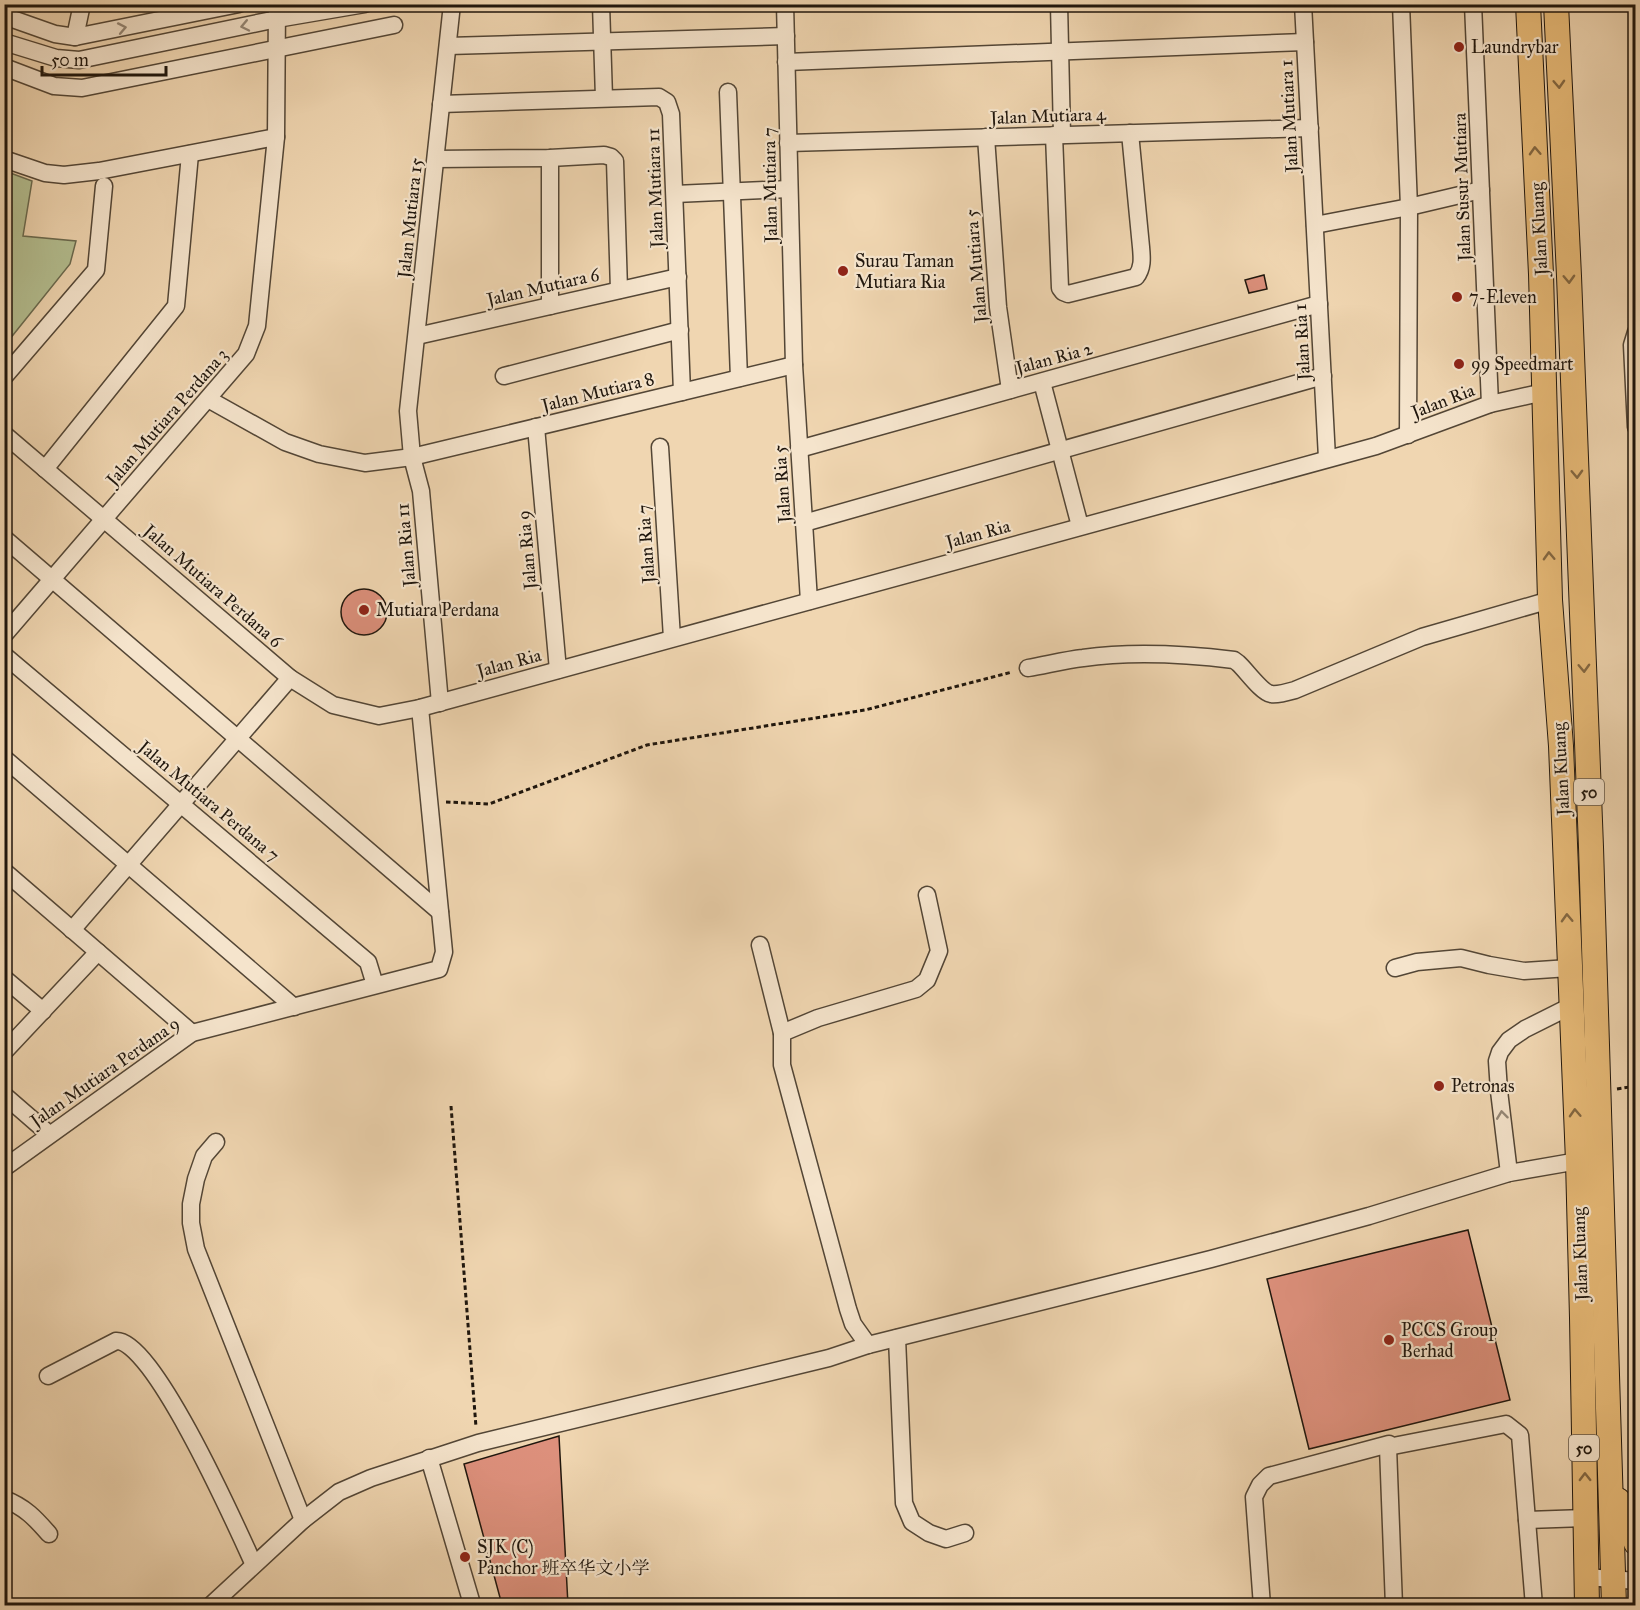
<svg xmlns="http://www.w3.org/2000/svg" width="1640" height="1610" font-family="'IM FELL Great Primer','Noto Serif SC',serif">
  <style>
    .green { fill: #b4bf91; stroke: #6a6a4f; stroke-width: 1.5 }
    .building { fill: #dd907c; stroke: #1f160d; stroke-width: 1.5 }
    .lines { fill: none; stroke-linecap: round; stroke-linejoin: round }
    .minor-casing { stroke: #534636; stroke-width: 19 }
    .highway-casing { stroke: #1f160d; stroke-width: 26 }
    .path { stroke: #1f160d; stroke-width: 3; stroke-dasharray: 4.5 3; stroke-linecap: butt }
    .minor { stroke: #f5e4cc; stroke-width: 16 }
    .highway { stroke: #e8bb78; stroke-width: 24 }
    .oneway { stroke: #958776 }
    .oneway2 { stroke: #846842 }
    .poi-dot { fill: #8f2418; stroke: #f5e4cc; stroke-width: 2 }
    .labels { text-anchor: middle; stroke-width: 4.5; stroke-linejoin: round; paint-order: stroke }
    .shield { fill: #f5e4cc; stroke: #5f5446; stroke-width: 1.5 }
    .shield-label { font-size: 16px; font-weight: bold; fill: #1f160d }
    .poi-label { font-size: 18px; fill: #1f160d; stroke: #f5e4cc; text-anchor: start }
    .street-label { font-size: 18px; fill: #1f160d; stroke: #f5e4cc }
  </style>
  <rect width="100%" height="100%" fill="#f0d6b1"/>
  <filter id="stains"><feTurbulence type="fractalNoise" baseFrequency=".00333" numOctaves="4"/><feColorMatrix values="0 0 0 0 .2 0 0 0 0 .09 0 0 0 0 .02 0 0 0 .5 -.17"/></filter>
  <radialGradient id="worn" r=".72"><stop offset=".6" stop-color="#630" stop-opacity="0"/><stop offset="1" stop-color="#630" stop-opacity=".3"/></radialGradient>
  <path class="green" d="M5,171L32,181L23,236L76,241L70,264L5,345Z"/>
  <g class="building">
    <path d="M1264,275L1267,289L1249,293L1245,280Z"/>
    <circle cx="364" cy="612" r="23"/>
    <path d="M1468,1230L1510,1400L1309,1449L1267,1279Z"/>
    <path d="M559,1436L568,1605H502L464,1464Z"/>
  </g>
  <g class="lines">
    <defs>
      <g id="minor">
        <path d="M601,4L604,98"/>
        <path d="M785,4L794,365L809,601"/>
        <path d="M1059,4L1062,135"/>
        <path d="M1303,4L1327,458"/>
        <path d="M1401,4L1409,207L1408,435"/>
        <path d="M1473,4L1490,404"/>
        <path d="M4,16L55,34L75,37L239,4"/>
        <path d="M75,37L82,4"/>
        <path d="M4,42L56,58L79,60L277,19L365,4"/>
        <path d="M448,46L786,36"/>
        <path d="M786,62L1305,42"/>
        <path d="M4,67L54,86L82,88L394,25"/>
        <path d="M728,92L739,378"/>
        <path d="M441,104L659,97L667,102L671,114L682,392"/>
        <path d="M1054,135L1060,288L1063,292L1068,294L1136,277C1143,268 1142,258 1141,247L1130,133"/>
        <path d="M986,137L998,307L1010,390"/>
        <path d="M788,143L1310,128"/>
        <path d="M550,158V306"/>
        <path d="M4,159L45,173L64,175L99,171L276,137"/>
        <path d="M436,159L550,158L604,155L611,157L615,161L619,290"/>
        <path d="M675,194L789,189"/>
        <path d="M1315,225L1409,207L1481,190"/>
        <path d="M1636,332L1632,345L1636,427"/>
        <path d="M417,336L678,277"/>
        <path d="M504,376L680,330"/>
        <path d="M4,377L96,270L104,186"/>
        <path d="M1042,382L1080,526"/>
        <path d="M208,399L285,442L319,454L365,463L412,457L794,365"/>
        <path d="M536,427L558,670"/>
        <path d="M4,434L290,678L333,705L379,716L420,708L1376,446L1490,404L1544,392"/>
        <path d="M660,447L672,638"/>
        <path d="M799,449L1319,304"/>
        <path d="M45,469L176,306L190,154"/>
        <path d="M804,523L1323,376"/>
        <path d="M4,538L440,912"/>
        <path d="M4,635L246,354L257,326L276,137L277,4"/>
        <path d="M4,655L368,962L375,985"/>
        <path d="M1028,668C1046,665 1065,660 1083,658C1133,651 1184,654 1234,660L1238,663C1246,670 1261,692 1271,694C1278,695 1288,692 1295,690L1422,637L1550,600"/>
        <path d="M440,703L421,491L412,457L408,411L452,4"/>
        <path d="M4,758L294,1007"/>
        <path d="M4,871L192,1033"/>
        <path d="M72,930L290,678"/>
        <path d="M760,945L782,1033"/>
        <path d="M1395,968L1417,962L1461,958L1489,965L1524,971L1569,968"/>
        <path d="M4,978L43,1011"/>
        <path d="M4,1052L98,952"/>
        <path d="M4,1095L49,1134"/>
        <path d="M216,1142L204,1156L196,1179L191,1204V1223L196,1249L303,1520"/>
        <path d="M4,1168L192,1033L439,969L444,952L420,708"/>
        <path d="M1509,1173L1499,1091L1497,1061L1500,1052L1509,1040L1525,1029L1571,1006"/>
        <path d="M897,1338L904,1503L912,1522L929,1533L946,1539L965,1533"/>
        <path d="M868,1345L853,1324L848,1309L782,1065V1033L818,1018L916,989L927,980L939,951L927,895"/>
        <path d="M48,1376L116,1341C153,1338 238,1530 254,1565"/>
        <path d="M1388,1447L1394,1606"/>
        <path d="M429,1458L472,1604"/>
        <path d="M4,1499C25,1507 35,1518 49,1534"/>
        <path d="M1527,1520L1585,1518"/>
        <path d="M1587,1577L1636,1581"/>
        <path d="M210,1606L303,1520L339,1492L371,1478L478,1443L829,1358L868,1345L1211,1259L1369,1216L1509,1173L1578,1161"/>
        <path d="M1262,1606L1254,1497L1260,1485L1269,1476L1389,1444L1388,1447L1506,1424L1520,1435L1534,1606"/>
      </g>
      <g id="highway">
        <path d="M1528,4L1541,274L1550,600L1561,746L1578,1161L1582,1318L1587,1606"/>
        <path d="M1556,4L1569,276L1591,847L1614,1606"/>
        <path d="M1618,1500L1636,1543"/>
      </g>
    </defs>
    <use href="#minor" class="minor-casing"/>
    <use href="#highway" class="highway-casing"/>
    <g class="path">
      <path d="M446,802L489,804L647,745L865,710L1012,672"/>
      <path d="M1617,1089L1636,1086"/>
      <path d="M451,1106L476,1427"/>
    </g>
    <use href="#minor" class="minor"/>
    <use href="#highway" class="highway"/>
  </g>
  <defs><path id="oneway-chevron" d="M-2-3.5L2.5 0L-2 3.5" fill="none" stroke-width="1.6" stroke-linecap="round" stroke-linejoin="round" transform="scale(1.5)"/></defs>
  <g class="oneway">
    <use href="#oneway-chevron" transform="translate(245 26) rotate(168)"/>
    <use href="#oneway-chevron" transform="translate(122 28) rotate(-11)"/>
    <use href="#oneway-chevron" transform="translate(1502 1115) rotate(-97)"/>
  </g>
  <g class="oneway2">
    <use href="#oneway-chevron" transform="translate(1559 84) rotate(87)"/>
    <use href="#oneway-chevron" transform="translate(1535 151) rotate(-93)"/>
    <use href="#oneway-chevron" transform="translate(1569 279) rotate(88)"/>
    <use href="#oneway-chevron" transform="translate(1577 474) rotate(88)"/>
    <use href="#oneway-chevron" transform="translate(1549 556) rotate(-92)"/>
    <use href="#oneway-chevron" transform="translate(1584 668) rotate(88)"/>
    <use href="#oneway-chevron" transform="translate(1567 918) rotate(-92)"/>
    <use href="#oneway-chevron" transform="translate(1575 1113) rotate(-93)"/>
    <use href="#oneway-chevron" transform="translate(1585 1477) rotate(-91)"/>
  </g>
  <g class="poi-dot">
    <circle cx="1459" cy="47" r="6"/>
    <circle cx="843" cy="271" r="6"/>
    <circle cx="1457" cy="297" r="6"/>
    <circle cx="1459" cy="364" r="6"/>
    <circle cx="364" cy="610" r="6"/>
    <circle cx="1439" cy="1086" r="6"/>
    <circle cx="1389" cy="1340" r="6"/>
    <circle cx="465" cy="1557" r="6"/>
  </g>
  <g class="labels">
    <g class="shield">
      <rect x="1574" y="779" width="30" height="26" rx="4.5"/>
      <rect x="1569" y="1435" width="30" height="26" rx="4.5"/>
    </g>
    <g class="shield-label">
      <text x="1589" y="798">50</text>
      <text x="1584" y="1454">50</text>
    </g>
    <g class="poi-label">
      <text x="1471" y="53">Laundrybar</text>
      <text x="855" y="267">Surau Taman<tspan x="855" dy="21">Mutiara Ria</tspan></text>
      <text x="1469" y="303">7-Eleven</text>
      <text x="1471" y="370">99 Speedmart</text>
      <text x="376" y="616">Mutiara Perdana</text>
      <text x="1451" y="1092">Petronas</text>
      <text x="1401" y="1336">PCCS Group<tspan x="1401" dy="21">Berhad</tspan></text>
      <text x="477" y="1553">SJK (C)<tspan x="477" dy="21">Panchor 班卒华文小学</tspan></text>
    </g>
    <g class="street-label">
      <text transform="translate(1048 116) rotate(-2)" y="6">Jalan Mutiara 4</text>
      <text transform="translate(1289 116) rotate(-93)" y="6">Jalan Mutiara 1</text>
      <text transform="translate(770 185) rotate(-91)" y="6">Jalan Mutiara 7</text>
      <text transform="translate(1462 187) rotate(-92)" y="6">Jalan Susur Mutiara</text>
      <text transform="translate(655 188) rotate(-92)" y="6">Jalan Mutiara 11</text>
      <text transform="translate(410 218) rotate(-84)" y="6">Jalan Mutiara 15</text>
      <text transform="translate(1539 229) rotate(-93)" y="6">Jalan Kluang</text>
      <text transform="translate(976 266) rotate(-95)" y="6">Jalan Mutiara 5</text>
      <text transform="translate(543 287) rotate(-13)" y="6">Jalan Mutiara 6</text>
      <text transform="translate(1302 342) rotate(-93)" y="6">Jalan Ria 1</text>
      <text transform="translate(1054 358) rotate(-15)" y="6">Jalan Ria 2</text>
      <text transform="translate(598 392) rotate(-14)" y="6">Jalan Mutiara 8</text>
      <text transform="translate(1443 401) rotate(-21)" y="6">Jalan Ria</text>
      <text transform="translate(167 417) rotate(-49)" y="6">Jalan Mutiara Perdana 3</text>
      <text transform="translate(782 484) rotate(-94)" y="6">Jalan Ria 5</text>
      <text transform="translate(978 534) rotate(-15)" y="6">Jalan Ria</text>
      <text transform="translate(646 544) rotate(-94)" y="6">Jalan Ria 7</text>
      <text transform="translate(406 545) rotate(-95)" y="6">Jalan Ria 11</text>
      <text transform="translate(527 550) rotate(-95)" y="6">Jalan Ria 9</text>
      <text transform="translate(213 586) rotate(41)" y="6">Jalan Mutiara Perdana 6</text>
      <text transform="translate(509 663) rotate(-15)" y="6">Jalan Ria</text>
      <text transform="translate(1561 769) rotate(-93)" y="6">Jalan Kluang</text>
      <text transform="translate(209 801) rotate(40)" y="6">Jalan Mutiara Perdana 7</text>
      <text transform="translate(105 1072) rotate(-35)" y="6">Jalan Mutiara Perdana 9</text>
      <text transform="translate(1580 1254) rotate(-92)" y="6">Jalan Kluang</text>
    </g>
  </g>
  <rect width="1640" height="1610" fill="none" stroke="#f0d6b1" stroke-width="24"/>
  <rect x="6" y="6" width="1628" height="1598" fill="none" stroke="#1f160d" stroke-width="3"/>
  <rect x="12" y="12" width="1616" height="1586" fill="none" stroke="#1f160d" stroke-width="1.5"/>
  <path d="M42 66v9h124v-9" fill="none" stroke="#1f160d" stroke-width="3"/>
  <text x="51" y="66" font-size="18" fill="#1f160d" stroke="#f5e4cc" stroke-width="4.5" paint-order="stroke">50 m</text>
  <rect width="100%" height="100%" filter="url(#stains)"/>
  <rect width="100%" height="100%" fill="url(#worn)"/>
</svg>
